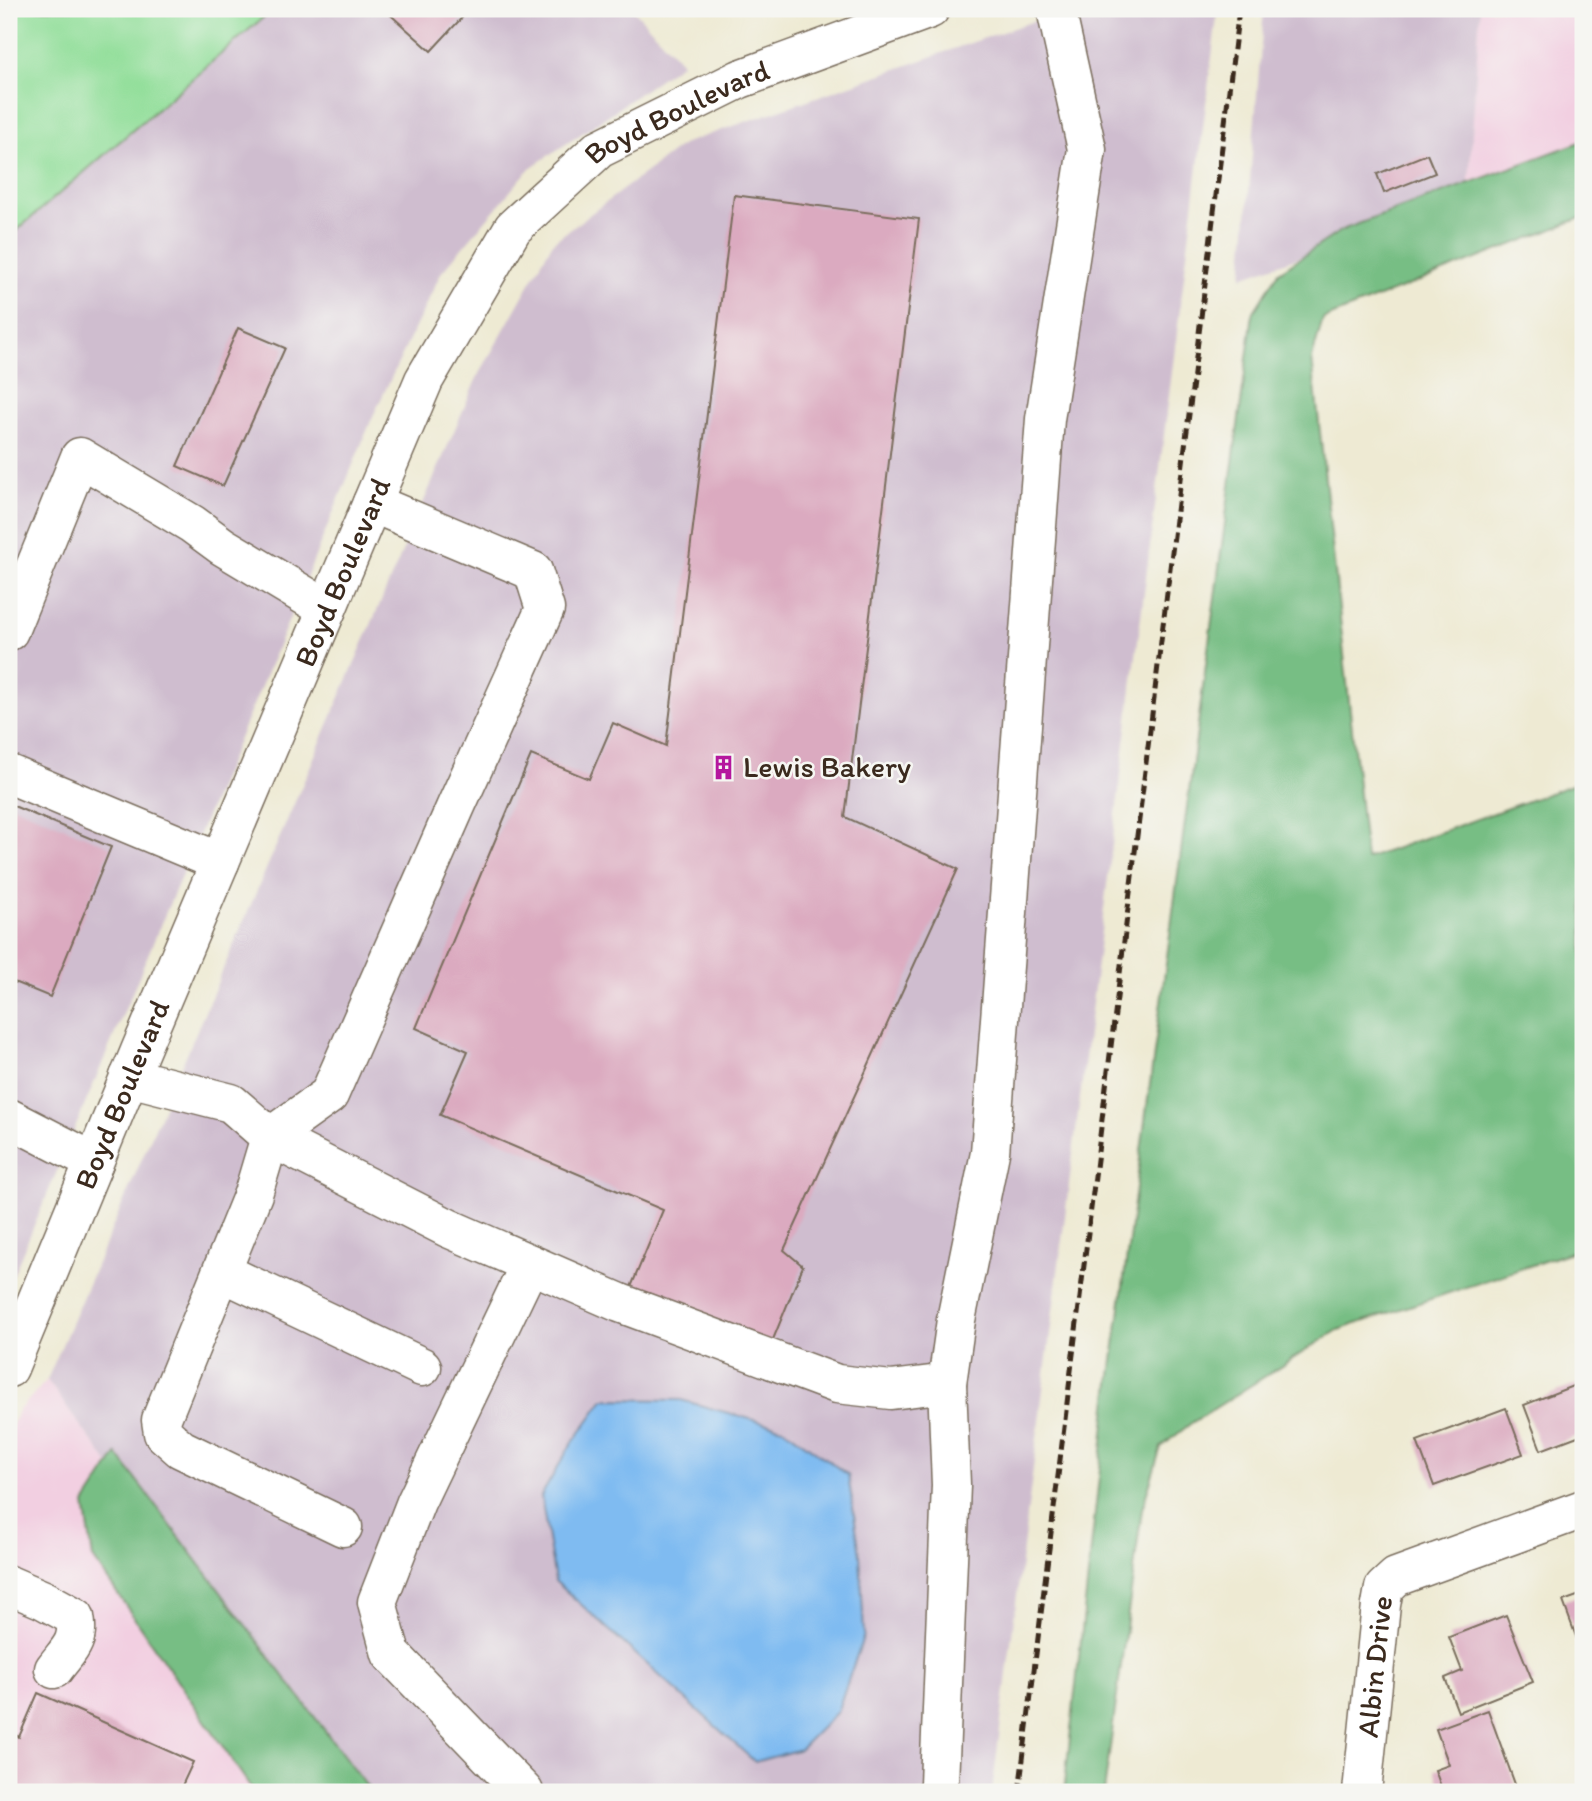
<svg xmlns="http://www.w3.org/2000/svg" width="1592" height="1801" font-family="Itim,sans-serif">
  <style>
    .built { fill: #f2cfe1 }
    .industrial { fill: #cfbdcf }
    .green { fill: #94df9c; stroke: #68845d; stroke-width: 2 }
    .forest { fill: #77be84; stroke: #597451; stroke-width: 2 }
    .water { fill: #7fbbf1; stroke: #5d7288; stroke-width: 2 }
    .building { fill: #dbaac0 }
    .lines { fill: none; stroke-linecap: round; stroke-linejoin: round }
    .minor-casing { stroke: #7a6d5d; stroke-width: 41 }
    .minor { stroke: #fff; stroke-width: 38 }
    .rail { stroke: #3b2a1e; stroke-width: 5; stroke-dasharray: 10 5; stroke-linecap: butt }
    .labels { text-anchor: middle; stroke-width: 5; stroke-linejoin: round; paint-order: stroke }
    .street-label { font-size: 30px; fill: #3b2a1e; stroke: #f6f6f2 }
    .poi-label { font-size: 30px; fill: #3b2a1e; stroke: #f6f6f2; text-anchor: start }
  </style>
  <rect width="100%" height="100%" fill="#f6f6f2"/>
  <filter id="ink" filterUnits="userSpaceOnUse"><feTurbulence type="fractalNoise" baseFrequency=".0143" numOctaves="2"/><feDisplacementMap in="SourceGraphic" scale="14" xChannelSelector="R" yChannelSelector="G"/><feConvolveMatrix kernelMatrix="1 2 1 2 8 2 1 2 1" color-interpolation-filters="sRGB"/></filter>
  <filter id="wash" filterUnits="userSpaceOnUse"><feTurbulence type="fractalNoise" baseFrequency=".00686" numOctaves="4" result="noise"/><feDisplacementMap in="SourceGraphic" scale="28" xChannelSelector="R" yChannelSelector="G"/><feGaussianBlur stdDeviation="1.57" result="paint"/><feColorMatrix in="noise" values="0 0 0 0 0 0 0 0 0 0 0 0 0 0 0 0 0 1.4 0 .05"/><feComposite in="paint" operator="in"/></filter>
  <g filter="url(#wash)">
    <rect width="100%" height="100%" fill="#eeead3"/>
    <g class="built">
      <path d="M1480,9H1583V151L1468,197Z"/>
      <path d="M47,1380L350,1792H9V1433L18,1411Z"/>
    </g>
    <g class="industrial">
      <path d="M203,9H633L682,63L593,126L530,168L441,273L373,416L286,627L9,1285V152Z"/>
      <path d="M1068,9H1218L992,1792H350L47,1380L476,380L553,242L685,143Z"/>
      <path d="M1264,9H1480L1468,197L1242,277Z"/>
    </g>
    <path class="green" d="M9,9H273L9,237Z"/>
    <g class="forest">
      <path d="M1583,141V217L1323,319L1312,358L1366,859L1583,781V1248L1338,1330L1190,1424L1161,1447L1142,1509L1104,1792H1064L1107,1405L1253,313L1279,272L1342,230Z"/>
      <path d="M117,1454L371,1792H254L93,1558L85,1504Z"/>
    </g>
    <path class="water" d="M604,1399L681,1400L783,1428L848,1475L860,1554L864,1635L837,1712L800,1749L755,1762L555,1581L541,1496L569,1448Z"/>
    <g id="blocks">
      <g class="building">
        <path d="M384,9H470L431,51Z"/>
        <path d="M1427,154L1435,173L1384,193L1377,174Z"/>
        <path d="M734,195L919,219L845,817L958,869L784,1250L803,1266L770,1347L631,1287L663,1210L440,1115L468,1051L416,1028L531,755L589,779L613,723L666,746Z"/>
        <path d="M238,328L285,348L223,486L177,466Z"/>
        <path d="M9,804L111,847L50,997L9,980Z"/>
        <path d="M1583,1382V1434L1541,1450L1524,1405Z"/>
        <path d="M1506,1408L1523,1454L1434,1486L1417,1441Z"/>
        <path d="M1583,1594V1640L1578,1642L1563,1601Z"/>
        <path d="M1506,1615L1533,1682L1458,1712L1445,1678L1462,1671L1449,1637Z"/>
        <path d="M38,1693L193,1762L179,1792H9V1732L19,1737Z"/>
        <path d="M1488,1710L1516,1787L1503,1792H1443L1435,1770L1449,1765L1436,1729Z"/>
      </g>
    </g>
  </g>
  <g filter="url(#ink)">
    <use href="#blocks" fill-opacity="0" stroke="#7a6d5d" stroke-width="2"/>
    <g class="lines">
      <defs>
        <g id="minor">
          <path d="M372,503L533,571L545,609L456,806L329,1095L270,1137L448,1228L620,1303L837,1384L891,1390L947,1383L956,1320L990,1153L1045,419L1087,149L1056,9"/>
          <path d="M9,631L80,457L192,524L222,546L327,609"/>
          <path d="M9,774L220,862"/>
          <path d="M129,1077L231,1103L270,1137L253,1194L161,1420L163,1433L181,1449L343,1527"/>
          <path d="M9,1118L94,1162"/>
          <path d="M222,1272L422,1367"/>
          <path id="s1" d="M9,1368L140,1051L424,380L513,228L599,149L740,79L930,9"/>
          <path d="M9,1585L44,1600L75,1617C80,1643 68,1650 54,1669"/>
          <path d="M524,1792L391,1654L377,1602L416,1502L530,1264"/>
          <path d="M937,1792L939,1784L951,1485L947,1383"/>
          <path id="s2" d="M1362,1792L1381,1605L1384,1588L1396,1577L1583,1509"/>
        </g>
      </defs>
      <use href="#minor" class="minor-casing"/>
      <use href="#minor" class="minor"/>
      <path class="rail" d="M1019,1792L1239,9"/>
    </g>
  </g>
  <defs>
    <symbol id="building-bare" viewBox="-9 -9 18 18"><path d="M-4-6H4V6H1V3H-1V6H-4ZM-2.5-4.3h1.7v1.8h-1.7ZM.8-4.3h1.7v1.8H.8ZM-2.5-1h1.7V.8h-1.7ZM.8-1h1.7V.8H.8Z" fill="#b5179e" stroke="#f6f6f2" stroke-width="2.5" paint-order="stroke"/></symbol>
  </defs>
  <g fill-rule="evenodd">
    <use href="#building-bare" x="706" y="750" width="35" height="35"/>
  </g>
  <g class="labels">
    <g class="street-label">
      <text dy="10" stroke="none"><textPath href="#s1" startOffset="1451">Boyd Boulevard</textPath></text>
      <text dy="10" stroke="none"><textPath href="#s1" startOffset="863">Boyd Boulevard</textPath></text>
      <text dy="10" stroke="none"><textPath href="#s1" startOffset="296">Boyd Boulevard</textPath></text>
      <text dy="10" stroke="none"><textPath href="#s2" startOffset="126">Albin Drive</textPath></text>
    </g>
    <g class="poi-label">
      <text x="743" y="777">Lewis Bakery</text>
    </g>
  </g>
  <rect width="1592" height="1801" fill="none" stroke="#f6f6f2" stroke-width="35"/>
</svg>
